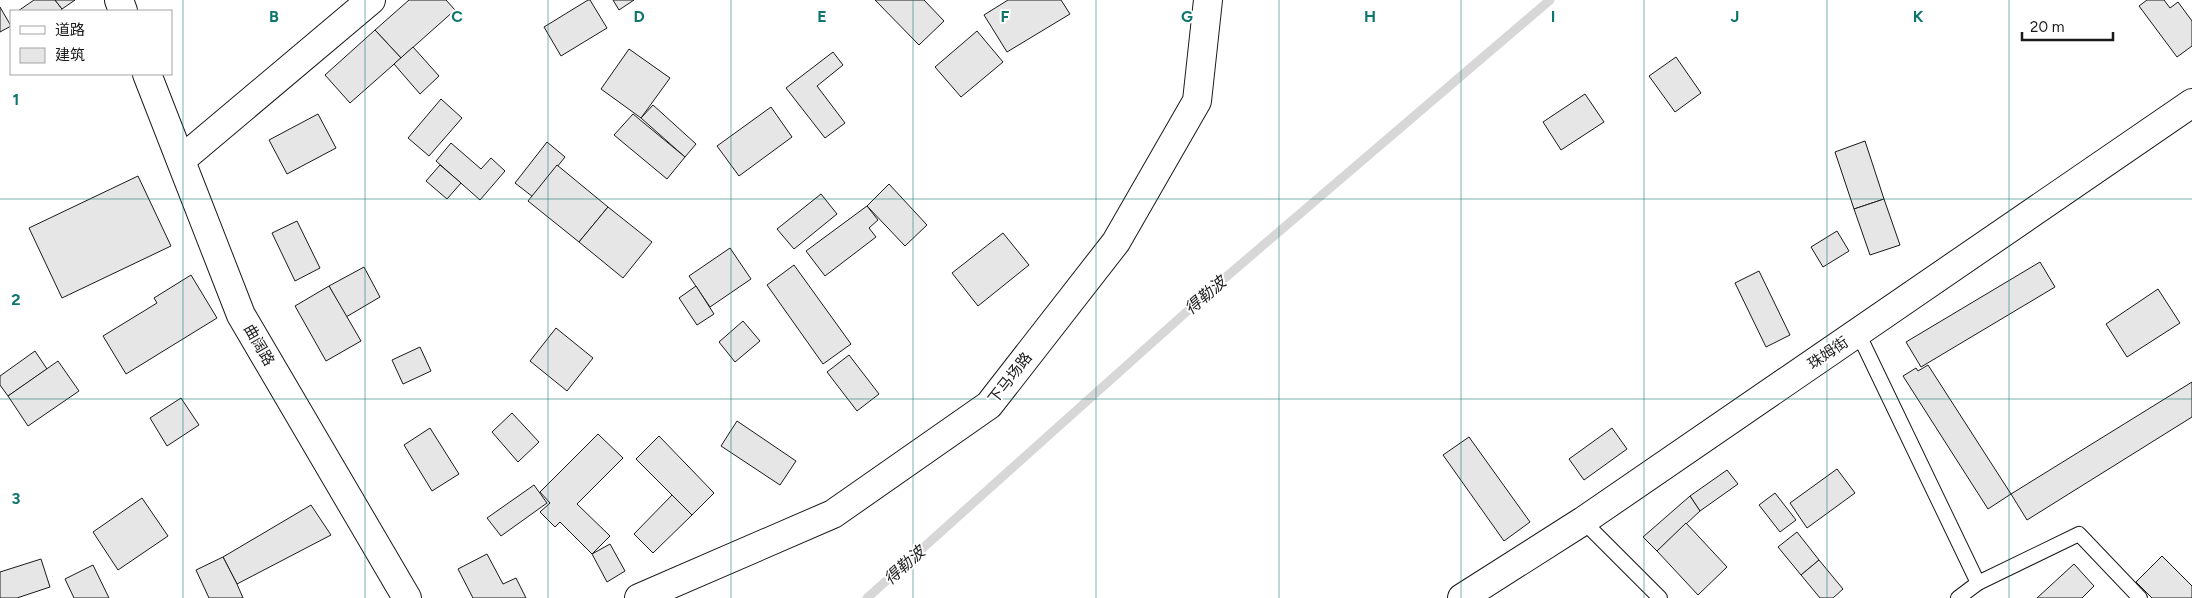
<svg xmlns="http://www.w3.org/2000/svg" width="2192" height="598" font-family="Figtree,'Noto Sans SC',sans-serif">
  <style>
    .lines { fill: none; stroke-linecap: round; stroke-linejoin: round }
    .stream { stroke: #d7d7d7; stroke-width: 9 }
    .building { fill: #e6e6e6; stroke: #1a1a1a }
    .service-casing { stroke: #1a1a1a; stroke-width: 16 }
    .minor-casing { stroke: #1a1a1a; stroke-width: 30 }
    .tertiary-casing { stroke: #1a1a1a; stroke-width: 30 }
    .secondary-casing { stroke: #1a1a1a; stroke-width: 30 }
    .service { stroke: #fff; stroke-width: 14 }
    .minor { stroke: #fff; stroke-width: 28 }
    .tertiary { stroke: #fff; stroke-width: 28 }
    .secondary { stroke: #fff; stroke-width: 28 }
    .grid { fill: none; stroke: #0f766e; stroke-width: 1; stroke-opacity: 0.55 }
    .labels { text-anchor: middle; stroke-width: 4; stroke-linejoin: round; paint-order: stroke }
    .street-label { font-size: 15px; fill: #1a1a1a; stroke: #fff }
    .water-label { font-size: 16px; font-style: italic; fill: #1a1a1a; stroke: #fff }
    .grid-label { font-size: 16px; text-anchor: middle; font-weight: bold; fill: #0f766e; stroke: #fff; stroke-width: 4; stroke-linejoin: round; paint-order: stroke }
  </style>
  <rect width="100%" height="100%" fill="#fff"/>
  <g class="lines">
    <path class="stream" d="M867,598L1212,289L1550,0"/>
  </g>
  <g class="building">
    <path d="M34,0H55L62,9L60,11H18Z"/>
    <path d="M55,0H75L62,9Z"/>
    <path d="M409,0H446L455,10L401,58L375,30Z"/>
    <path d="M588,0H590L607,28L561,56L544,27Z"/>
    <path d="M613,0H634L619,10Z"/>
    <path d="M875,0H924L944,21L919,45Z"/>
    <path d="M1008,0H1061L1070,14L1007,52L984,15Z"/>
    <path d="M2147,0H2164L2170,8L2178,2L2192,21V46L2177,57L2139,6Z"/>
    <path d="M0,7L11,26L0,32Z"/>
    <path d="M375,30L401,58L350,103L325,75Z"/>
    <path d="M977,31L1003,62L961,97L935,67Z"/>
    <path d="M413,47L439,76L420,94L394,64Z"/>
    <path d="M629,49L670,78L641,118L601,89Z"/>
    <path d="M833,52L843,65L817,86L845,123L825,138L786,88Z"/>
    <path d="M1676,57L1701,93L1675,112L1649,76Z"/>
    <path d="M1585,94L1604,122L1561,150L1543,122Z"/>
    <path d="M441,99L462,118L429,156L408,138Z"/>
    <path d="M653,105L696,144L685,157L641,118Z"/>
    <path d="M771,107L792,137L739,176L717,146Z"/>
    <path d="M318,114L336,148L287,174L269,140Z"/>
    <path d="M633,114L685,157L667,179L614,135Z"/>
    <path d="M1865,141L1884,199L1854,209L1835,152Z"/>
    <path d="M547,142L565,157L533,197L515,183Z"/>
    <path d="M451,143L481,169L491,158L505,171L480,200L436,161Z"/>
    <path d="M440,165L461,183L447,199L426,181Z"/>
    <path d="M557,165L608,207L579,242L528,201Z"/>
    <path d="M138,176L171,246L62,298L29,228Z"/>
    <path d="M889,184L927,225L905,246L867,206Z"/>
    <path d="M821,194L837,214L794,249L777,229Z"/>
    <path d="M1884,199L1900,245L1870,255L1854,209Z"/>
    <path d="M867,206L878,220L869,228L876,237L825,276L806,251Z"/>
    <path d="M608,207L652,242L623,278L579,242Z"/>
    <path d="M297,221L320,268L295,281L272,233Z"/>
    <path d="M1837,231L1849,251L1823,267L1811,247Z"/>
    <path d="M1003,233L1029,265L978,306L952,273Z"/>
    <path d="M730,248L751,279L710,307L689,276Z"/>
    <path d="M2040,262L2055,287L1921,367L1906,342Z"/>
    <path d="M794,265L851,344L823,364L767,285Z"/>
    <path d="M364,267L380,297L346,317L329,286Z"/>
    <path d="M1759,271L1790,335L1766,347L1735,283Z"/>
    <path d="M191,275L217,318L126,374L103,336L157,303L154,298Z"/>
    <path d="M329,286L361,341L326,361L295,306Z"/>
    <path d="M696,286L714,314L697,325L679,298Z"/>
    <path d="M2158,289L2180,323L2127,357L2106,324Z"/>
    <path d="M743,321L760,341L735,362L719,342Z"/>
    <path d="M556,328L593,358L567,391L530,361Z"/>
    <path d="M420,347L431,371L403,384L392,360Z"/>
    <path d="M35,351L47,369L8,396L0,385V376Z"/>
    <path d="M849,355L879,394L857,411L827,372Z"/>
    <path d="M58,361L79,391L28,426L8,396Z"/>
    <path d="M1928,365L2011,494L1988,509L1903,376L1916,368L1918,371Z"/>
    <path d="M2192,382V417L2027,520L2011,494Z"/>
    <path d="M181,398L199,425L167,446L150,418Z"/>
    <path d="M512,413L539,442L518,462L492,432Z"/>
    <path d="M737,421L796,461L780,485L721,446Z"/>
    <path d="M430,428L459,474L432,491L404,445Z"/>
    <path d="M1612,428L1627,449L1584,480L1569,459Z"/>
    <path d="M598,434L623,458L577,504L610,536L592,554L560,522L555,527L540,512L550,503L540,492Z"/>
    <path d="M659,436L714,493L692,515L636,459Z"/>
    <path d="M1469,437L1530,522L1504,541L1443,455Z"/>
    <path d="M1837,469L1855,493L1807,528L1790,503Z"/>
    <path d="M1727,470L1738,484L1700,511L1690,496Z"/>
    <path d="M534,485L547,503L501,536L487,518Z"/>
    <path d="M1775,493L1796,520L1780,532L1759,505Z"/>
    <path d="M672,495L692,515L653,553L634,534Z"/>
    <path d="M1690,496L1700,511L1657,551L1643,537Z"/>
    <path d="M142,498L168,536L118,570L93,532Z"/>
    <path d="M311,505L331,535L237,584L223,557Z"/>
    <path d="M1686,523L1727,567L1698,595L1657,551Z"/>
    <path d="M1797,532L1819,560L1801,575L1778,547Z"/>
    <path d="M610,544L625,571L607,582L592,554Z"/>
    <path d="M487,554L503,584L516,578L526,598H473L458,569Z"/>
    <path d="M2162,556L2192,586V598H2152L2136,582Z"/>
    <path d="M223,557L237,584L243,598H209L196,570Z"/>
    <path d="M41,559L50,587L17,598H0V572Z"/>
    <path d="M1819,560L1843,589L1833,598H1820L1801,575Z"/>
    <path d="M2074,564L2094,586L2082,598H2037Z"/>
    <path d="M93,565L109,598H74L65,579Z"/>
  </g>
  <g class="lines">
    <defs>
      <g id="service">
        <path d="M1858,333L1978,583L2079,534L2140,598"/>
        <path d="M1583,521L1660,598"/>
        <path d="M1958,598L1978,583"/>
      </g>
      <g id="minor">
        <path d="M181,160L371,0"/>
        <path d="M639,598L833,514L989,405L1116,242L1197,101L1208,0"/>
      </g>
      <g id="tertiary">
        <path d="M119,0L123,11"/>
        <path d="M147,74L241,315L407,598"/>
      </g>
      <path id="secondary" d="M1462,598L1583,521L2192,103"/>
    </defs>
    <use href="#service" class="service-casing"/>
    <use href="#minor" class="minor-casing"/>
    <use href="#tertiary" class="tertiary-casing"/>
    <use href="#secondary" class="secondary-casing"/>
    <use href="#service" class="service"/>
    <use href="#minor" class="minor"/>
    <use href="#tertiary" class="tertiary"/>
    <use href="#secondary" class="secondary"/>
  </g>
  <path class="grid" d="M183,0V598M365,0V598M548,0V598M731,0V598M913,0V598M1096,0V598M1279,0V598M1461,0V598M1644,0V598M1827,0V598M2009,0V598M0,199H2192M0,399H2192"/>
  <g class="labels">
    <g class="street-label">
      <text transform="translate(259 345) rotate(60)" y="5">曲阔路</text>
      <text transform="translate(1828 353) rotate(-34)" y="5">珠姆街</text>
      <text transform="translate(1010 378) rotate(-52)" y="5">下马场路</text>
    </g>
    <g class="water-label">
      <text transform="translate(1205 295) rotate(-41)" y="6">得勒波</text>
      <text transform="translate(904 565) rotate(-42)" y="6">得勒波</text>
    </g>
  </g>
  <g class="grid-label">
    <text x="274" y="22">B</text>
    <text x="457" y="22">C</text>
    <text x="639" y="22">D</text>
    <text x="822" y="22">E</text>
    <text x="1005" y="22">F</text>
    <text x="1187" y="22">G</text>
    <text x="1370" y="22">H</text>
    <text x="1553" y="22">I</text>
    <text x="1735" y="22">J</text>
    <text x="1918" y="22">K</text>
    <text x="16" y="105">1</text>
    <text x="16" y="305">2</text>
    <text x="16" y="504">3</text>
  </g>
  <rect x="10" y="10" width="162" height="65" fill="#ffffff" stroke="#a3a3a3"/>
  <rect x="20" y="26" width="25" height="8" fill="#ffffff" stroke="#a3a3a3"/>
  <text x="55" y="35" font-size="15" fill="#1a1a1a">道路</text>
  <rect x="20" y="48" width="25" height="15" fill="#e6e6e6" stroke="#a3a3a3"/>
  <text x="55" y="60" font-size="15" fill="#1a1a1a">建筑</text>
  <path d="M2022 32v8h91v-8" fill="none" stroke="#1a1a1a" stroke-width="2.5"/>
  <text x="2030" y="32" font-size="15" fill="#1a1a1a" stroke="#ffffff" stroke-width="4" paint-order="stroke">20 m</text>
</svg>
